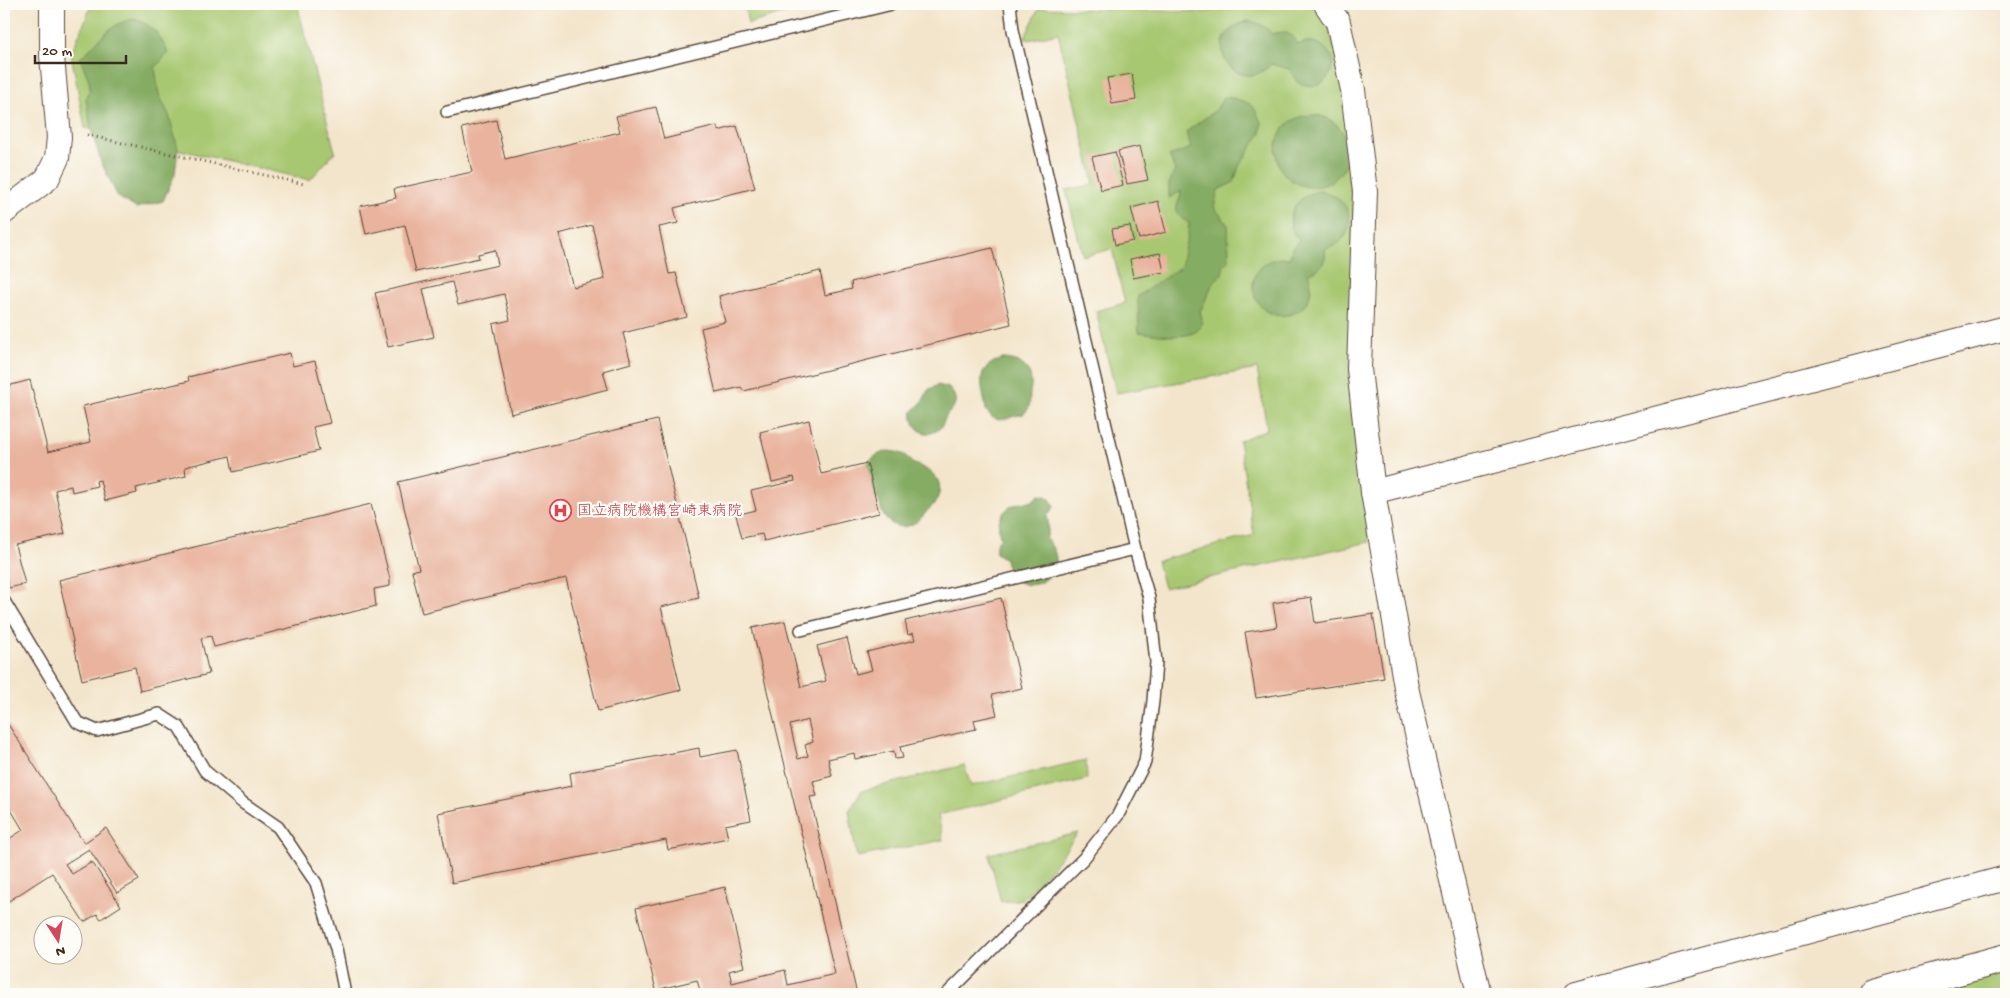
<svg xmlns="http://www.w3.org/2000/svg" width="2010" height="998" font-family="'Gochi Hand','Klee One',sans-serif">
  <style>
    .green { fill: #a7c871; stroke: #717948 }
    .forest { fill: #85ac63; stroke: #606b40 }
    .building { fill: #e9b39d; fill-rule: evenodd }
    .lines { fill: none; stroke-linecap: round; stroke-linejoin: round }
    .service-casing { stroke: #574638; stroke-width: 14 }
    .minor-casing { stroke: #574638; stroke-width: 26 }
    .tertiary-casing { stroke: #574638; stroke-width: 30 }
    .path { stroke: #574638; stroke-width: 3; stroke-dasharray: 1 4; stroke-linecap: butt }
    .service { stroke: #fff; stroke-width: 11 }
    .minor { stroke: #fff; stroke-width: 24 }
    .tertiary { stroke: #fff; stroke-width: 28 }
    .labels { text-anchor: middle; stroke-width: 4.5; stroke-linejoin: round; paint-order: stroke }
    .health-label { font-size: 15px; fill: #be3a42; stroke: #fdfcf7; text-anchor: start }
  </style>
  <rect width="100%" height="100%" fill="#fdfcf7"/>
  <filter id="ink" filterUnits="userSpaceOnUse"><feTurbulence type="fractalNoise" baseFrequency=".02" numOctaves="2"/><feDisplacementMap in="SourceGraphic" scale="10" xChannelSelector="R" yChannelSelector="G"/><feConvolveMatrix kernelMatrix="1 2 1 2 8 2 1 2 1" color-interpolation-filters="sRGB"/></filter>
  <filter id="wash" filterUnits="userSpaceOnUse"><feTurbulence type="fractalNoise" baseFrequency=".0096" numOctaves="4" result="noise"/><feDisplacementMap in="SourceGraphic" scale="20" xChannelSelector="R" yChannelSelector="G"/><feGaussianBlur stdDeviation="1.12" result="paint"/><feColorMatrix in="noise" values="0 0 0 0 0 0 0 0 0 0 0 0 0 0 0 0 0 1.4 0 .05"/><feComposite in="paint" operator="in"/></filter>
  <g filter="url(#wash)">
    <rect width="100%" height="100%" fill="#f3e5cb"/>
    <g class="green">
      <path d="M92,4H297L335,152L310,180L85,128L71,54Z"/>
      <path d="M744,4H817L748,24Z"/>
      <path d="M1242,4H1319L1329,27L1344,87L1354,187L1350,377L1369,542L1164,588L1157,561L1254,535L1239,441L1267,429L1257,369L1116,393L1096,311L1125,303L1112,249L1083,256L1066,190L1094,184L1058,33L1029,40L1025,37L1039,8L1204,12L1232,9Z"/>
      <path d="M1086,760L1087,779L938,815L943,840L857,857L849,811L861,791L964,765L971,786Z"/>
      <path d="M1078,833L1056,863L1023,899L1001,902L989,854Z"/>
      <path d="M2006,958V994H1870Z"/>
    </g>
    <g class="forest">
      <path d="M135,19C155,27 159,34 168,53L155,68L159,95L169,115L178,149L175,174L163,201L136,208L118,197L101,162L91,129L86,98L90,90L89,80L80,58C100,42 107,23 135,19Z"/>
      <path d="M1248,21C1259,23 1265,26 1272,34C1284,30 1293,33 1298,45C1313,37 1326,45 1333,59C1332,82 1318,92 1297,82L1289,69L1271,64C1237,101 1194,36 1248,21Z"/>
      <path d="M1224,97C1233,98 1247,100 1254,108C1258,113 1258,118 1262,122L1261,133L1239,166L1234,182L1218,190L1214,207L1228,225L1229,261L1224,265L1222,274L1213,283L1200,312C1213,345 1158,335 1139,332L1138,296L1182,266C1182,251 1189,240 1189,223C1167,211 1181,205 1181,191L1169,198V184L1175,170L1169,156L1191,148L1186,132L1216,110Z"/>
      <circle cx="1312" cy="151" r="36"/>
      <path d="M1319,191C1356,195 1361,241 1325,249C1327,262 1321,270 1308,273C1313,285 1312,295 1304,306C1299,311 1294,314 1287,315C1249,323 1234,255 1290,258L1292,248L1299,240C1280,220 1295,196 1319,191Z"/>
      <path d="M1003,359C1017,359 1030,366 1031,381C1032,385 1030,389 1030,393C1029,401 1032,408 1023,414C1020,416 1015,415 1012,417C1000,421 994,422 986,410C983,387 972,367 1003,359Z"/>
      <path d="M938,385L949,388C959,399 956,406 947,415C943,421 943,428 936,431C922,439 910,424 913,411L923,401L928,390Z"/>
      <path d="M888,451C894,452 901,452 906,456C909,459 910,462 914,464C932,470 948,481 935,503C933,506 929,508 927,511C917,525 900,534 886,519C881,513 881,507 879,501C877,498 873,496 871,493C868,485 868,474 866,466C872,457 877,454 888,451Z"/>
      <path d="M1039,495C1048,496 1051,498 1054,507L1050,513L1047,516C1049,525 1049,531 1046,539C1081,575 1014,610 1005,559L996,553C995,547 995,542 1001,538C992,516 1010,501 1031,502Z"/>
    </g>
    <g id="blocks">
      <g class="building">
        <path d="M1132,74L1136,100L1112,104L1107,78Z"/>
        <path d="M656,107L664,139L717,126L718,131L737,126L755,188L674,208L678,223L659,227L669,274L676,273L687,317L623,333L631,363L603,371L608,389L511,414L493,324L510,320L504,294L458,305L452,282L423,289L434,337L388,347L375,293L498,265L495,250L478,254L479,258L416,272L405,225L366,234L360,206L396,198L394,189L472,172L462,128L496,120L505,159L620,132L616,116ZM592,225L605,279L573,287L559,234Z"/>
        <path d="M1140,146L1148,180L1127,184L1118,151Z"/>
        <path d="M1115,152L1123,185L1101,190L1092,157Z"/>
        <path d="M1158,201L1166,232L1139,239L1131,208Z"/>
        <path d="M1130,226L1133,241L1115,245L1112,229Z"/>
        <path d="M992,248L1011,324L744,391L741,387L716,393L701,328L725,322L719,296L820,271L825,295L852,289L851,282Z"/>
        <path d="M1160,253L1164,272L1133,278L1130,259Z"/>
        <path d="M290,353L293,366L315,361L330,423L313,427L319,451L233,472L230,456L185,467L186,476L136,488L137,493L105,501L100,480L96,481L97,486L72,492L71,486L55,490L65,534L15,545L25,584L9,588L4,567V387L30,380L48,452L91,442L83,406L189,381L188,377Z"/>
        <path d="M657,420L699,598L661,607L681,690L598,711L566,578L422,613L412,571L419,569L398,482Z"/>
        <path d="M809,420L821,474L867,463L879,513L764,541L762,534L742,538L736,515L756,510L751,491L795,481L794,477L772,482L760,432Z"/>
        <path d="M371,504L390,579V586L374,589L376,606L214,647L211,636L201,638L209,674L140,691L135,667L82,680L59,580Z"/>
        <path d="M1311,597L1315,623L1373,614L1384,678L1256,698L1245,632L1277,627L1273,603Z"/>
        <path d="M1001,598L1022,688L992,695L997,715L974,720L976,729L900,747L903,758L895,759L894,751L855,759L854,753L828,759L832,776L813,781L817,796L810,797L857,994H701L697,980L656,990L636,908L725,887L744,967L729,971L732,983L785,970L788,985L835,974L752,628L785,621L801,687L826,681L817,646L847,638L856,674L872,670L867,652L915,640L913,633L908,635L905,621ZM808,720L813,742L805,745L808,756L798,759L790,725Z"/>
        <path d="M4,718L84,843L106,828L139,880L117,893L89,849L65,864L72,874L92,862L121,906L101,919L97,914L84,922L52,873L4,904V842L23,830L4,798Z"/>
        <path d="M699,748L700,757L737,750L751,820L725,825L728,838L668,850L666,840L452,883L438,813L572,786L570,773Z"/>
      </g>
    </g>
  </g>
  <g filter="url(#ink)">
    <use href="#blocks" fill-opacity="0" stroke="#574638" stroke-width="1"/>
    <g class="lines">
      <defs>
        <g id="service">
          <path d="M447,112L892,4"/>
          <path d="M4,601L77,722L97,731L159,714L179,727L205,771L243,803L278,827L316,883L336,949L345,994"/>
          <path d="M801,630L1135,549"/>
          <path d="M947,994L1084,858L1118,815L1145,762L1153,701L1156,662L1149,598L1135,549L1013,30L1010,4"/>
        </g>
        <g id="minor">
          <path d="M1326,4L1338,22L1353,90L1365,192L1359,369L1373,492L1406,687L1479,994"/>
          <path d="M4,212L47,179L57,158L59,137L52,56V4"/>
          <path d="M1373,492L2006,328"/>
          <path d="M1576,994L2006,878"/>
        </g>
        <path id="tertiary" d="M1873,994L2006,958"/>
      </defs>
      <use href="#service" class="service-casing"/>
      <use href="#minor" class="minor-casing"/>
      <use href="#tertiary" class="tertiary-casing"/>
      <path class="path" d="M87,135L304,184"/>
      <use href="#service" class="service"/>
      <use href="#minor" class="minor"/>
      <use href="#tertiary" class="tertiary"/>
    </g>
  </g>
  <defs>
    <symbol id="hospital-ring" viewBox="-11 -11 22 22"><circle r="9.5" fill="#fdfcf7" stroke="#e0444e" stroke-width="1.5"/><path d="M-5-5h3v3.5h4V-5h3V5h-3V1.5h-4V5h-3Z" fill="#e0444e"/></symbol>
  </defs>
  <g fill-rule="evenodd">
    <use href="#hospital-ring" x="548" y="498" width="25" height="25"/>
  </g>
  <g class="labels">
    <g class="health-label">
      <text x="577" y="515">国立病院機構宮崎東病院</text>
    </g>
  </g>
  <rect width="2010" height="998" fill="none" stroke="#fdfcf7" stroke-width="20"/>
  <g transform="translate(58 940) rotate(168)"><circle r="24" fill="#fdfcf7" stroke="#afa8a0"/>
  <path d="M0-4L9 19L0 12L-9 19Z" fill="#d1495b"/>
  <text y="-8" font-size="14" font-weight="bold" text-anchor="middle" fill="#3b2a1e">N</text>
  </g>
  <path d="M35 55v8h91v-8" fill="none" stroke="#3b2a1e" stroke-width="2.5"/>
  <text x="42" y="55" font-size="15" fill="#3b2a1e" stroke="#fdfcf7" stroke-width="4" paint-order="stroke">20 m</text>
</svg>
